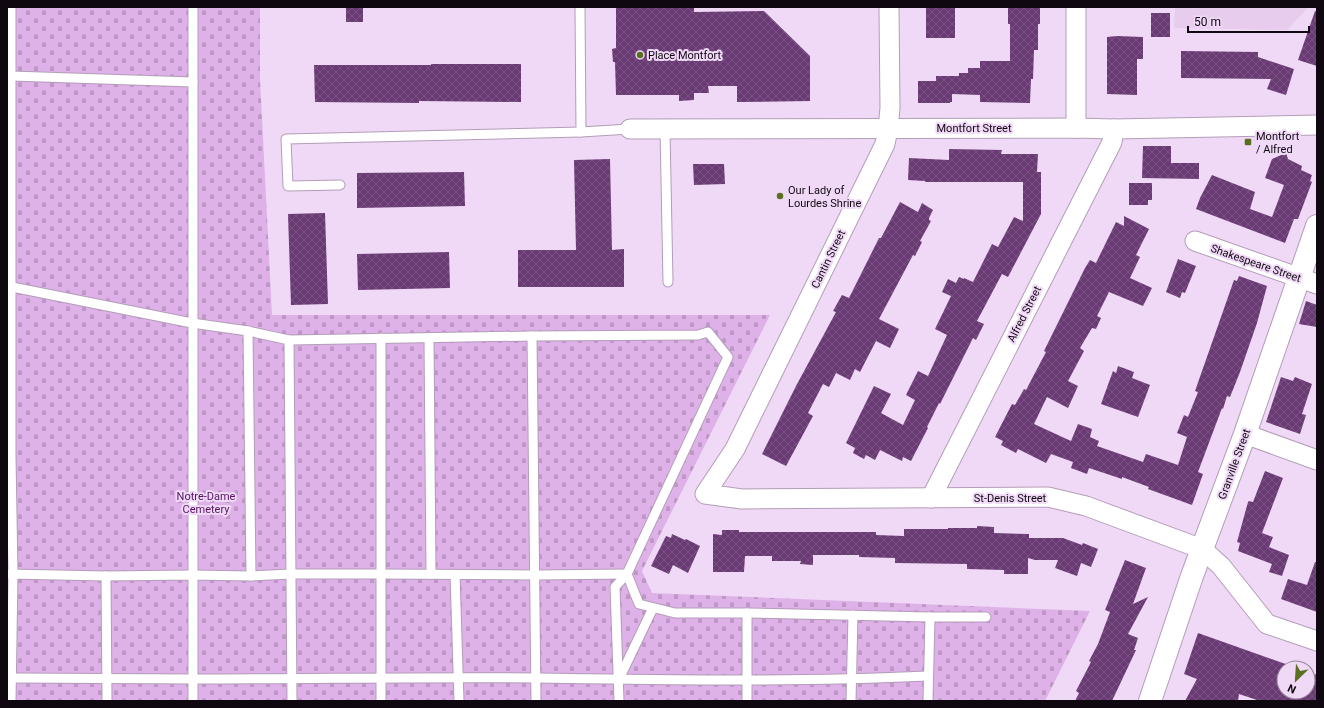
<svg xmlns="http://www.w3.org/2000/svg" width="1324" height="708" font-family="Roboto,sans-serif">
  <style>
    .built { fill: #e8ccee }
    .cemetery { fill: url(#cemetery-stones) }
    .building { fill: url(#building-cross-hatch) }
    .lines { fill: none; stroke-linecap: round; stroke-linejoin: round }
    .service-casing { stroke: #b39db8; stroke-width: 11 }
    .minor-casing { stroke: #b39db8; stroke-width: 21 }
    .tertiary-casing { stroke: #b39db8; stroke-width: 24 }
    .service { stroke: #fff; stroke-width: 9 }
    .minor { stroke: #fff; stroke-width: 19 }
    .tertiary { stroke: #fff; stroke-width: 22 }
    .poi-dot { fill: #5a7020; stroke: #f0d9f6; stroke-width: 1.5 }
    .labels { text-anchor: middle; stroke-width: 4; stroke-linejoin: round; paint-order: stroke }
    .poi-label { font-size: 11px; fill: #100811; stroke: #f0d9f6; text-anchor: start }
    .street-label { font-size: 11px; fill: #100811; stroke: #f0d9f6 }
    .park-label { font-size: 11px; fill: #561563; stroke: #f0d9f6 }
  </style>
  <defs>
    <pattern id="cemetery-stones" width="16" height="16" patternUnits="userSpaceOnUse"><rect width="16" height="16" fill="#dfb1e9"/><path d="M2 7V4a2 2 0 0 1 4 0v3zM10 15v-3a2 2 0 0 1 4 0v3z" fill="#be97c7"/></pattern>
    <pattern id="building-cross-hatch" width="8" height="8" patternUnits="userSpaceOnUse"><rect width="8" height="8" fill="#6a3a75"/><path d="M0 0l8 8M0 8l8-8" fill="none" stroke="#795382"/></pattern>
  </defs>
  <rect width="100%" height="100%" fill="#f0d9f6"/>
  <path class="built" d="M1175,7H1309L1287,30L1174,28Z"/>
  <path class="cemetery" d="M7,7H260V79L272,315H770L642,571L652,593L1090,611L1045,701H7Z"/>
  <g class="building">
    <rect x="346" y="7" width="17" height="15"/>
    <path d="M616,7L694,8V12L764,11L810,56V101L737,102V86H708L709,93H694V100L679,101V95H616L615,62H613L612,49L616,48Z"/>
    <rect x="926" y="7" width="29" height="31"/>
    <path d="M1008,7H1040V24H1038V50H1034L1033,79H1031L1030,103L980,102V95L952,94V102H950V103H918V81H936V76H959V73H968V68H980V61H1010V24H1008Z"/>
    <path d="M1315,11H1317V66L1298,60Z"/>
    <rect x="1151" y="13" width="19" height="24"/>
    <path d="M1117,36L1143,37V59H1137V95L1107,94V37Z"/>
    <path d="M1181,51L1258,52V57L1294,69L1286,95L1267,89L1271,79L1181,78Z"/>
    <path d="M431,64H521V102L419,101V103L315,102L314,65H431Z"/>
    <path d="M1143,146H1171V163H1199V179L1142,178Z"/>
    <path d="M949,149L1002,150L1001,154H1038L1037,172H1041V214L1008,277L1002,274L977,321L984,324L976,340L973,338L940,404L939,403L927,427L928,428L911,461L903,457L902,461L880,450L875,460L866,455L864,459L853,453L855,448L846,443L874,386L891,394L881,413L903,425L915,400L906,395L918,371L928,376L947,335L935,329L951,296L942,292L948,279L956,283L959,277L964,279V278L973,282L992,244L998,247L1014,217L1023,221V182H925V181L908,180L909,158L949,160Z"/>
    <path d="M1286,153L1288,159L1302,166L1301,170L1312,175L1310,181L1312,182L1298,219H1294L1285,243L1196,209L1200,198L1212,175L1255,192L1250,209L1272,217L1284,185L1265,178L1272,159Z"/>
    <path d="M610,159L612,250L624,249V287H518V250H576L574,160Z"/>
    <path d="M693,164H724L725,184L694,185Z"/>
    <path d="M464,172L465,206L357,208V173Z"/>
    <path d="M1129,183H1152V200H1148V205H1129Z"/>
    <path d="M900,202L918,212L922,203L933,210L929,218V220L931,221L920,241L922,242L915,256L913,255L879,319L899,329L890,348L876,341L860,372L855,369L850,380L836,373L829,387L823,384L808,413L813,416L786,466L762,454L796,386L836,312L833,311L842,295L849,298L879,238H881Z"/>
    <path d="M325,213L328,304L291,305L288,214Z"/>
    <path d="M1124,216L1149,229L1136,255L1140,257L1130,278L1152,288L1143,306L1109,292L1097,316L1101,318L1096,329L1092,328L1080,348L1084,351L1068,381L1078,386L1068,408L1047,397L1034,424L1071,441L1078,424L1092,429L1090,437L1099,441L1097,446L1143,462L1146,454L1178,465L1187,437L1177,433L1184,415L1188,417L1198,392L1195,391L1234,280L1237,281L1239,276L1267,286L1257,323L1240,372L1230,397L1227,396L1223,409L1222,408L1198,472L1203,474L1192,505L1148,489L1149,487L1122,477V479L1089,468L1087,474L1071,468L1073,462L1051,454L1046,463L1018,449L1016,453L1001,445L1003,441L995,437L1012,404L1015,405L1024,389L1026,390L1046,352L1044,351L1085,268L1090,260L1096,263L1116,222L1124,226Z"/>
    <path d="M449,252L450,288L358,290L357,254Z"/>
    <path d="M1178,259L1196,266L1185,293L1182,292L1180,298L1166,292Z"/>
    <path d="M1306,301L1317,305V327L1299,324Z"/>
    <path d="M1118,366L1134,372L1132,378L1150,385L1138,417L1101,404L1113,371L1116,373Z"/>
    <path d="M1281,377L1293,381L1295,377L1312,384L1302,414L1306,415L1300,434L1266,422Z"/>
    <path d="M1265,471L1283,478L1262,533L1273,537L1269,547L1289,555L1282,576L1269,572L1272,564L1238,551L1240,543L1237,542L1248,502L1249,501L1253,502Z"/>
    <path d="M977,526L994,527V533L1029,534V538H1063L1082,545L1083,543L1098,549L1091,567L1081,563L1077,576L1055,568L1058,560H1035L1028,558V574H1004V570L967,569V564L895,563V558L859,557V555H813V565L800,564L801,561H772V556H745L744,572H713V534L722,535V530H739V532H876V535L904,536V529H948V528H977Z"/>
    <path d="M672,534L685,540L686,539L700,546L688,573L673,565L669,574L651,566L666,536L671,538Z"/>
    <path d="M1125,560L1146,568L1133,604L1148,597L1128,634L1138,638L1134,650H1136L1112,701H1075L1079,693L1076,691L1091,662L1089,661L1098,644L1110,612L1105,610Z"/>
    <path d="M1315,562H1317V612L1281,599L1288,579L1307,585Z"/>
    <path d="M1198,633L1297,668H1284V692H1308V672L1317,675V701H1260L1239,694L1238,701H1185L1197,679L1184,674Z"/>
  </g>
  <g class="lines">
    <defs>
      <g id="service">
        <path d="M580,7L581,132L630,129"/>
        <path d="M11,76L193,82"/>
        <path d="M665,129L668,282"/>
        <path d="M340,185L288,186L286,139L581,132"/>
        <path d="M7,286L192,323L248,331L289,340L532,336L698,335L708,332L728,357L627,574L615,587L619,701"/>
        <path d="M248,331L251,576"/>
        <path d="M532,336L536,701"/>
        <path d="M381,338V701"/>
        <path d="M429,338L431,574"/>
        <path d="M289,340L292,701"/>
        <path d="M8,574L106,576L192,575L251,576L292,574H380L535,575L627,574"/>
        <path d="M627,574L639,604L675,613H747L930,617H986"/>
        <path d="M455,575L459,701"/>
        <path d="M106,576L107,701"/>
        <path d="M747,613V701"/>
        <path d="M12,678C73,678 135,679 196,679C310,679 423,677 537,678C668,680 798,682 928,676"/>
        <path d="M619,679L653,608"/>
        <path d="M11,701L13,574L11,456V7"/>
        <path d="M193,701V7"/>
        <path d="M851,701L853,615"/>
        <path d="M928,701L930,617"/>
      </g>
      <g id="minor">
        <path d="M889,7L890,108L888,129L885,144L735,449L705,494L742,499L1048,497L1086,506L1202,549L1221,566L1267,624L1317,641"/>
        <path d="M1076,128V7"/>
        <path d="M630,129L1076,128L1114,129L1317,125"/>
        <path d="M1195,241L1317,284"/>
        <path d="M1245,434L1317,460"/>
        <path d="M931,498L1108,150L1112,142L1114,129"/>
      </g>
      <path id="tertiary" d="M1150,701L1192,576L1245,434L1317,226"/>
    </defs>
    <use href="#service" class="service-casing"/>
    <use href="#minor" class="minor-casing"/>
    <use href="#tertiary" class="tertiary-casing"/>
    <use href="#service" class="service"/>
    <use href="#minor" class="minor"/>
    <use href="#tertiary" class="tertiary"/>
  </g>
  <g class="poi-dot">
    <circle cx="640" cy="55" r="4"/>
    <rect x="1244" y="138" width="8" height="8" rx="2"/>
    <circle cx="780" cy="196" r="4"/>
  </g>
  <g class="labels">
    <g class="poi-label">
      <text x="648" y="59">Place Montfort</text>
      <text x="1256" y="140">Montfort<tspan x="1256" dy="13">/ Alfred</tspan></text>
      <text x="788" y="194">Our Lady of<tspan x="788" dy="13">Lourdes Shrine</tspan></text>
    </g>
    <g class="street-label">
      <text x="974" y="132">Montfort Street</text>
      <text transform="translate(828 259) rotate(-64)" y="4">Cantin Street</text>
      <text transform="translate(1256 263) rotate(19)" y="4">Shakespeare Street</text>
      <text transform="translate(1024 314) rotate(-63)" y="4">Alfred Street</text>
      <text transform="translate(1234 464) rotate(-70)" y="4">Granville Street</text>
      <text x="1010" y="502">St-Denis Street</text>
    </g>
    <g class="park-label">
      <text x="206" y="500">Notre-Dame<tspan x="206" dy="13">Cemetery</tspan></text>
    </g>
  </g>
  <rect width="1324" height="708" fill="none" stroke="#100811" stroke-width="16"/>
  <g transform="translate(1296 680) rotate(205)"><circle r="19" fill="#f0d9f6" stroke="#96859a"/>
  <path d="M0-3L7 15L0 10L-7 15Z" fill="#5a7020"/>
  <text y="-6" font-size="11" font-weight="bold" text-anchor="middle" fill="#100811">N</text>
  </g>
  <path d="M1188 26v6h121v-6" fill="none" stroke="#100811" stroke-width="2"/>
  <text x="1194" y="26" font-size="12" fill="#100811" stroke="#f0d9f6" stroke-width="3" paint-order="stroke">50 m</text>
</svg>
